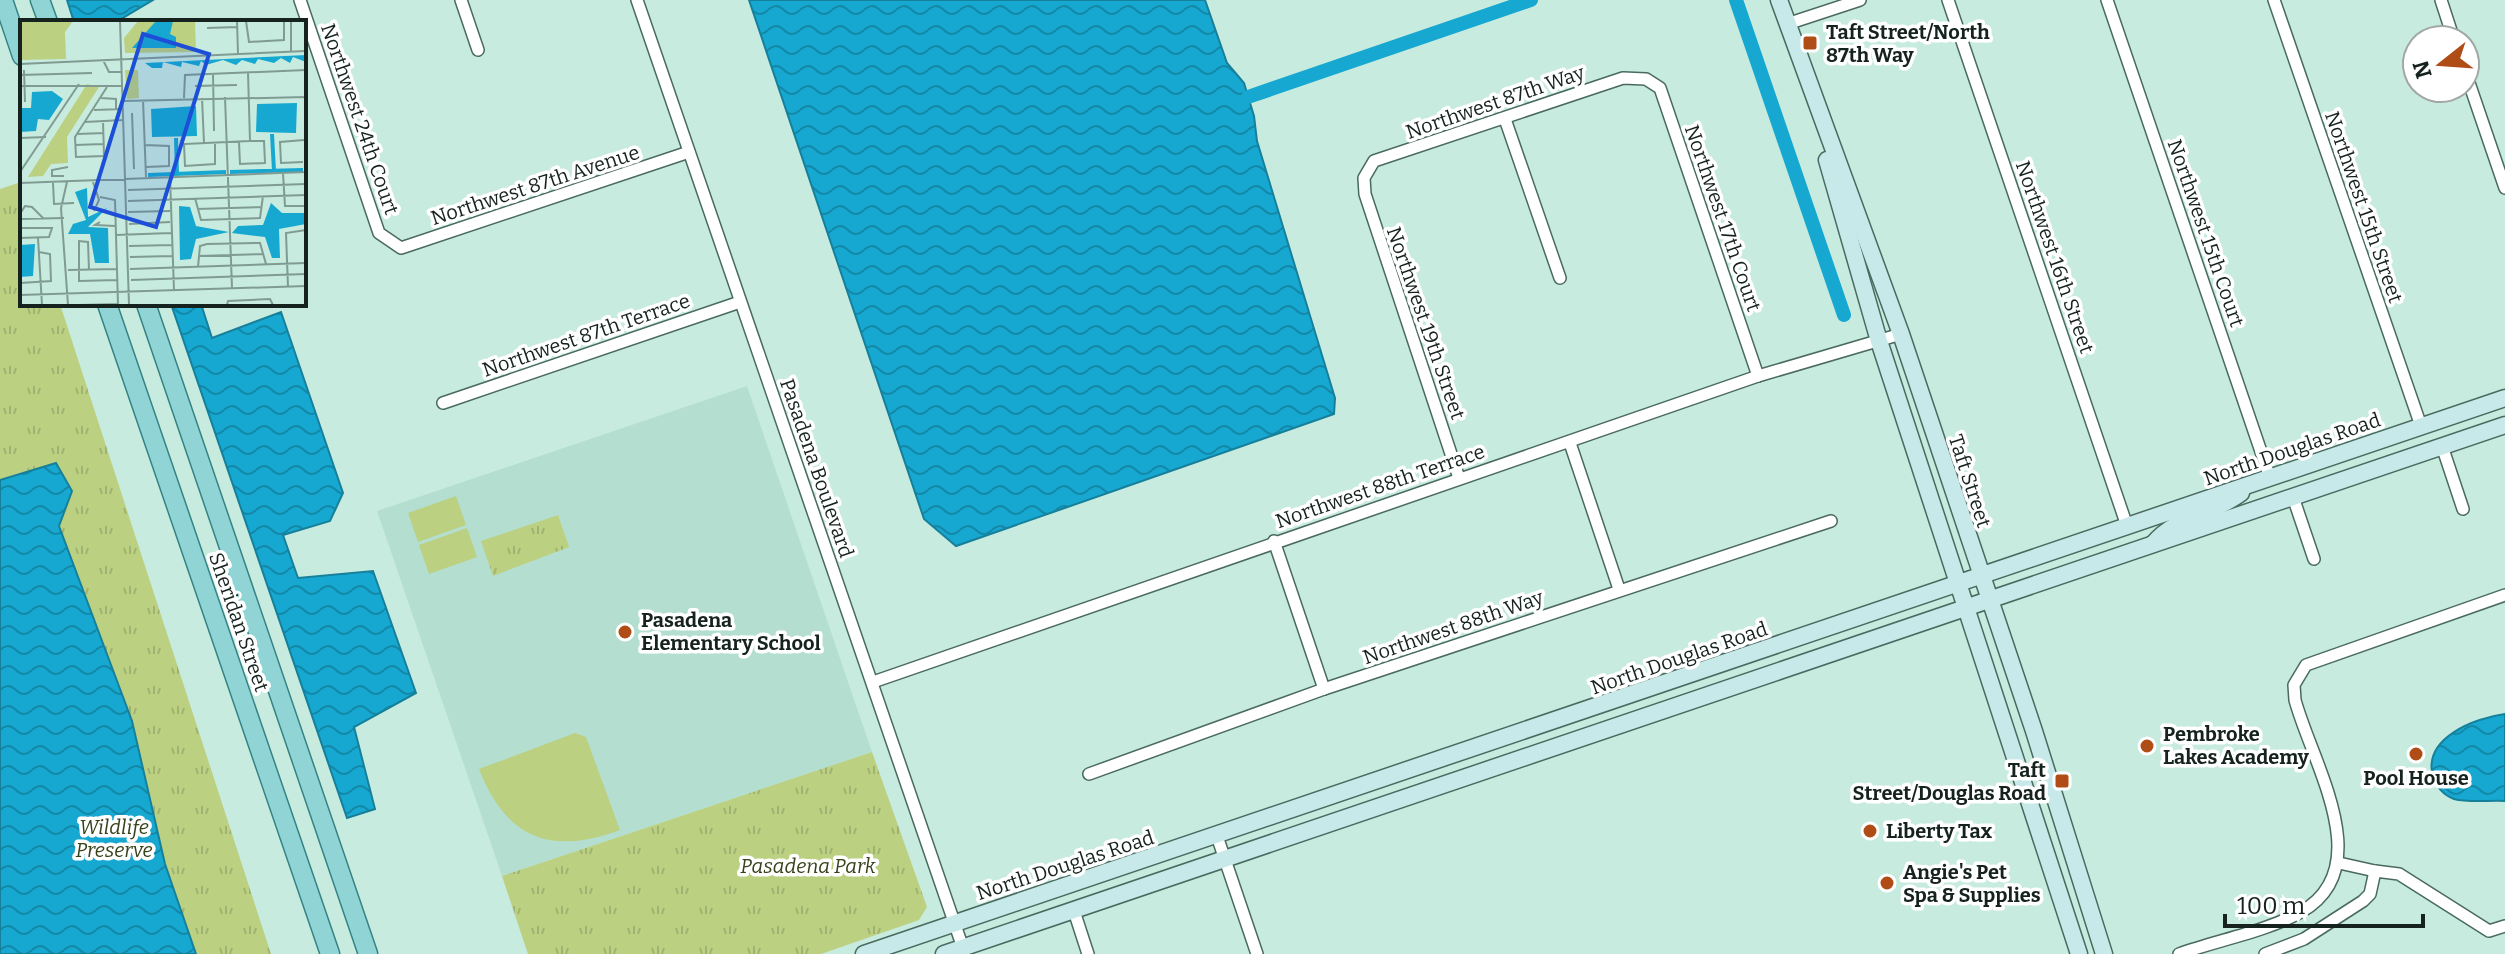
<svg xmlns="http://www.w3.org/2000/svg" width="2505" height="954" font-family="Bitter,serif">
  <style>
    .built { fill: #b4dfd0 }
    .green { fill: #bbd081 }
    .park { fill: url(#park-tufts) }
    .water { fill: url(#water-waves); stroke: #16809b; stroke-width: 2 }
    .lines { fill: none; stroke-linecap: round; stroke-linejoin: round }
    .canal { stroke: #16a8d0; stroke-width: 14 }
    .street-casing { stroke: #4a6a5f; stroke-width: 14 }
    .secondary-casing { stroke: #4a6a5f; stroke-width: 19 }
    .primary-casing { stroke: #358383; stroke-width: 21 }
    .street { stroke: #fff; stroke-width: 11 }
    .secondary { stroke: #c8e9ea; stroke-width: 16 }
    .primary { stroke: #90d4d6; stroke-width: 18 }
    .poi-dot { fill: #b04d17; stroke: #fff; stroke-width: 3 }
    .labels { text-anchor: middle; stroke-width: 7; stroke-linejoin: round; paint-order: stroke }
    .poi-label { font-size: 20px; font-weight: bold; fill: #15221e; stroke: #fff; text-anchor: start }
    .street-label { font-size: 20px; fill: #15221e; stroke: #fff }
    .park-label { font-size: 20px; font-style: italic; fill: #37411a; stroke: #fff }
    .inset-river { fill: none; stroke: #16a8d0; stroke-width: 4 }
    .inset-road { fill: none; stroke: #809b92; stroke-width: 2 }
    .view { fill: #1d4ed8; fill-opacity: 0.15; stroke: #1d4ed8; stroke-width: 4 }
    .inset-edge { fill: none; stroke: #15221e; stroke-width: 4 }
  </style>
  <defs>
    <pattern id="park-tufts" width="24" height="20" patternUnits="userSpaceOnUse" patternTransform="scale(2)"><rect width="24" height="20" fill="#bbd081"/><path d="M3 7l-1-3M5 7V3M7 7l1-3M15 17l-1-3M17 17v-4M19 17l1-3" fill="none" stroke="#a0b26f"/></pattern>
    <pattern id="water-waves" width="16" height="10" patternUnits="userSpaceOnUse" patternTransform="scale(2)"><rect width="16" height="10" fill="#16a8d0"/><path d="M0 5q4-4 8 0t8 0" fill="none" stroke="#1388a8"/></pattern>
  </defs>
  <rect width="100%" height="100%" fill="#c8ebdf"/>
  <path class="built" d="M747,386L872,752L502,876L377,511Z"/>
  <g class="green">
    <path d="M456,496L466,525L418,542L408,513Z"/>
    <path d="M467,528L477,557L429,574L419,545Z"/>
    <path d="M575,733L586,737L620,830C550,856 506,838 479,769Z"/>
  </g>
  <g class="park">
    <path d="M21,182L22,304H60L271,954H0V189Z"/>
    <path d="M558,515L569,547L493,576L481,541Z"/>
    <path d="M872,752L927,907L919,920L821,954H528L502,876Z"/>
  </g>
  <g class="water">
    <path d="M67,0H153L116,22H74Z"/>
    <path d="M749,0H1205L1227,63L1244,83L1254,116L1257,141L1335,398L1334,414L956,546L924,519Z"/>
    <path d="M171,304H201L212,338L281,312L343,493L330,521L283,535L298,578L373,571L416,693L354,727L375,809L347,818Z"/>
    <path d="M56,463L72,491L59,526L132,721L165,864L196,954H0V480Z"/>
    <path d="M2505,714V801C2490,800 2469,803 2454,799C2443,795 2437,788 2433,777C2422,738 2475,718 2505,714Z"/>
  </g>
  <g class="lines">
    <g class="canal">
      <path d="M1736,0L1844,315"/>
      <path d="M1248,97L1531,0"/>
    </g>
    <defs>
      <g id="street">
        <path d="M300,0L379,233L401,248L689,152"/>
        <path d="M461,0L478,50"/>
        <path d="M637,0L963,948"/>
        <path d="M1948,0L2127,526"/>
        <path d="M2107,0L2270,478"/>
        <path d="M2274,0L2421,426"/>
        <path d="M2441,0L2454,40"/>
        <path d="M1787,24L1860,0"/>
        <path d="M2465,71L2505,188"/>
        <path d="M1505,119L1560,278"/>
        <path d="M443,403L740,302"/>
        <path d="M1570,443L1619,589"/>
        <path d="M2442,446L2463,509"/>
        <path d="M1459,478L1365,194L1364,178L1374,161L1623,78L1646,79L1660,88L1758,376"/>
        <path d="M2293,497L2314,559"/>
        <path d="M1274,541L1324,689"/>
        <path d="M873,682L1758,376L1901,334"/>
        <path d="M1089,774L1324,689L1831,521"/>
        <path d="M1217,836L1257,954"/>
        <path d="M2339,863L2375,871"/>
        <path d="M1074,911L1088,954"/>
        <path d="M2179,954C2218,940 2265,932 2301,912C2379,868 2312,763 2295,700L2294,685L2306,665L2505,595"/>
        <path d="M2265,954L2304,939L2363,901L2370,894L2375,871L2399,874L2489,931L2505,926"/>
      </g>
      <g id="secondary">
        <path d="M1779,0L1901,334L2034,731L2104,954"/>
        <path d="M1827,160L1879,341L2079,954"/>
        <path d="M2153,544C2176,516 2212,515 2241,493"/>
        <path d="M864,954L2505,398"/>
        <path d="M944,954L2505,425"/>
      </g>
      <g id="primary">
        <path d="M3,0L22,56"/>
        <path d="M40,0L48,22"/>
        <path d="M107,304L330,954"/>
        <path d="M146,304L368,954"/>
      </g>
    </defs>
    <use href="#street" class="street-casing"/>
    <use href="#secondary" class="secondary-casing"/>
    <use href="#primary" class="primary-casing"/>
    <use href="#street" class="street"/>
    <use href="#secondary" class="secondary"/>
    <use href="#primary" class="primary"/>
  </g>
  <g class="poi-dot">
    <rect x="1802" y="35" width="16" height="16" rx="4"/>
    <circle cx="625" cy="632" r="8"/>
    <circle cx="2147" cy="746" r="8"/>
    <circle cx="2416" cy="754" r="8"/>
    <rect x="2054" y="773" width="16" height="16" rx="4"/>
    <circle cx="1870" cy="831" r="8"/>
    <circle cx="1887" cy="883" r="8"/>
  </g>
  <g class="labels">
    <g class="poi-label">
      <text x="1826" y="39">Taft Street/North<tspan x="1826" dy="23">87th Way</tspan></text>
      <text x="641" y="627">Pasadena<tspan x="641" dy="23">Elementary School</tspan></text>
      <text x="2163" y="741">Pembroke<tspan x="2163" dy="23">Lakes Academy</tspan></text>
      <text x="2046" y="777" text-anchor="end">Taft<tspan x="2046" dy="23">Street/Douglas Road</tspan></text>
      <text x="2416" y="785" text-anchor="middle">Pool House</text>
      <text x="1886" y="838">Liberty Tax</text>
      <text x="1903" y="879">Angie's Pet<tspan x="1903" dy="23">Spa &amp; Supplies</tspan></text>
    </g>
    <g class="street-label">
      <text transform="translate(1495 102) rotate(-19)" y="7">Northwest 87th Way</text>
      <text transform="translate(360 119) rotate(71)" y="7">Northwest 24th Court</text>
      <text transform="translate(535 185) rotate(-18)" y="7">Northwest 87th Avenue</text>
      <text transform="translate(2364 207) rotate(71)" y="7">Northwest 15th Street</text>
      <text transform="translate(1723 218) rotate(71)" y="7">Northwest 17th Court</text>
      <text transform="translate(2206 233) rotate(71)" y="7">Northwest 15th Court</text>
      <text transform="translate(2055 257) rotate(71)" y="7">Northwest 16th Street</text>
      <text transform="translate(1426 323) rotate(71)" y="7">Northwest 19th Street</text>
      <text transform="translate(586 335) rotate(-19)" y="7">Northwest 87th Terrace</text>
      <text transform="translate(2292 449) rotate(-19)" y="7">North Douglas Road</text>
      <text transform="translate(817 468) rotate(71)" y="7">Pasadena Boulevard</text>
      <text transform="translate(1970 481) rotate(72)" y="7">Taft Street</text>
      <text transform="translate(1380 486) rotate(-19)" y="7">Northwest 88th Terrace</text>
      <text transform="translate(239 622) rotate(71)" y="7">Sheridan Street</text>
      <text transform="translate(1453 627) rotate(-19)" y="7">Northwest 88th Way</text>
      <text transform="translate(1679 658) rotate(-19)" y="7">North Douglas Road</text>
      <text transform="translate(1065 865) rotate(-18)" y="7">North Douglas Road</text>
    </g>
    <g class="park-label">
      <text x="114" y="834">Wildlife<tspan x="114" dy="23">Preserve</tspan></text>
      <text x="808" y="873">Pasadena Park</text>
    </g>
  </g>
  <g transform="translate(20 20)">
    <rect width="286" height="286" fill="#c8ebdf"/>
    <path d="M0,1H53L45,12L46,39L0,40ZM118,1H175L176,32L105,33L104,18ZM118,50L119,78L107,79L105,50ZM67,64L79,67L47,117L48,143L31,144L23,156L8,157Z" fill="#bbd081"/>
    <path d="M136,1H153L150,14L156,17V28H112ZM286,35V42L273,37L270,43L261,38L254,43L238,39L235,44L222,40L216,45L203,40L186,45L181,41L179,46L162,42L161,47L143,42L142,48H132L125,43ZM32,71L43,79L29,100L18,99L16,111L0,112V88H11L12,72ZM277,83L276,113L236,112L237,84ZM176,86L177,116L132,117L131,89ZM67,168L68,197L87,188L68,207L88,208L89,243H75L70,214H48L53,204L66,200L55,172ZM251,183L262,193H286V204L259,209L260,238H252L245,217L212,213L218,206L243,205ZM159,186L170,187L176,206L209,212L176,219L171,239L160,240ZM15,224L13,256L0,257V225Z" fill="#16a8d0"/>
    <path class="inset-river" d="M252,114L254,151M156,118L157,154M210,152L283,150M128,155L206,152"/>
    <path class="inset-road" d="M100,1L109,285M217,1L218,34M226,1L229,22L264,20V1M187,8L218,7M271,31V1M83,40L89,52H101M0,44L286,31M4,50L5,82M228,53L230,121M193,54L194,111M0,55L72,53M0,66H101M175,66L217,65M205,77L212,268M81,78L96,79V89M164,78L165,55L286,50M182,78L184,123M123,80L126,157M103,81L286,77M74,90L103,89M112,93L114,149M83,101L84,136L56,137L55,117L87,67M65,102L103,100M58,114L84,113M0,118L26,117M195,123V144L165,146L164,124H165L207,122L230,121H244L245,143L220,144L219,122M55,125L84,124M125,125L149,126V146L126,147M283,142L261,143L260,122L284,120M0,152L59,64M285,152L286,77M263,153L265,186H286M44,156H32V150L48,147M150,157L154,270M47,162L41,188L48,285M73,162L79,180L74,191M0,163L286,152M33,163L34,184L54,183M108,170L286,164M80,177L95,180L98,285M175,178L181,200L240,198L243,176M108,181L286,175M177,189L242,187M108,192L150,191M0,194L5,186L12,187L24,199M0,199L44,198M80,202L75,205L95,206M109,204L150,202M0,208H32L29,217L0,218M96,215L151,213M18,218L22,285M109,226L152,225M179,236L243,234M110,237L152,236M178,247L180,226L187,224L240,223L246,244M110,249L286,243M48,250L97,249M69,250L68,222L59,221V261L97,260M111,260L286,254M0,263L31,261L30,234L19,232M268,267L266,213L286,210M0,275L286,266M59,285L98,284M119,285H184M207,285L208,281L250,279L253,285"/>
    <path class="view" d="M123,14L189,34L136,207L70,187Z"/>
    <rect width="286" height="286" class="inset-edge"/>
  </g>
  <g transform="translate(2441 64) rotate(253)"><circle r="38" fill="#ffffff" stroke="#a1a7a5" stroke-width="2"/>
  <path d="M0-6L14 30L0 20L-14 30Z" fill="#b04d17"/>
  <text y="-12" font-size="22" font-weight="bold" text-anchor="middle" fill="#15221e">N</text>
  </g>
  <path d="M2225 914v12h198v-12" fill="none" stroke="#15221e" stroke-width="4"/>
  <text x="2237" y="914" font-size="24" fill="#15221e" stroke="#ffffff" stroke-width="6" paint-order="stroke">100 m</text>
</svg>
